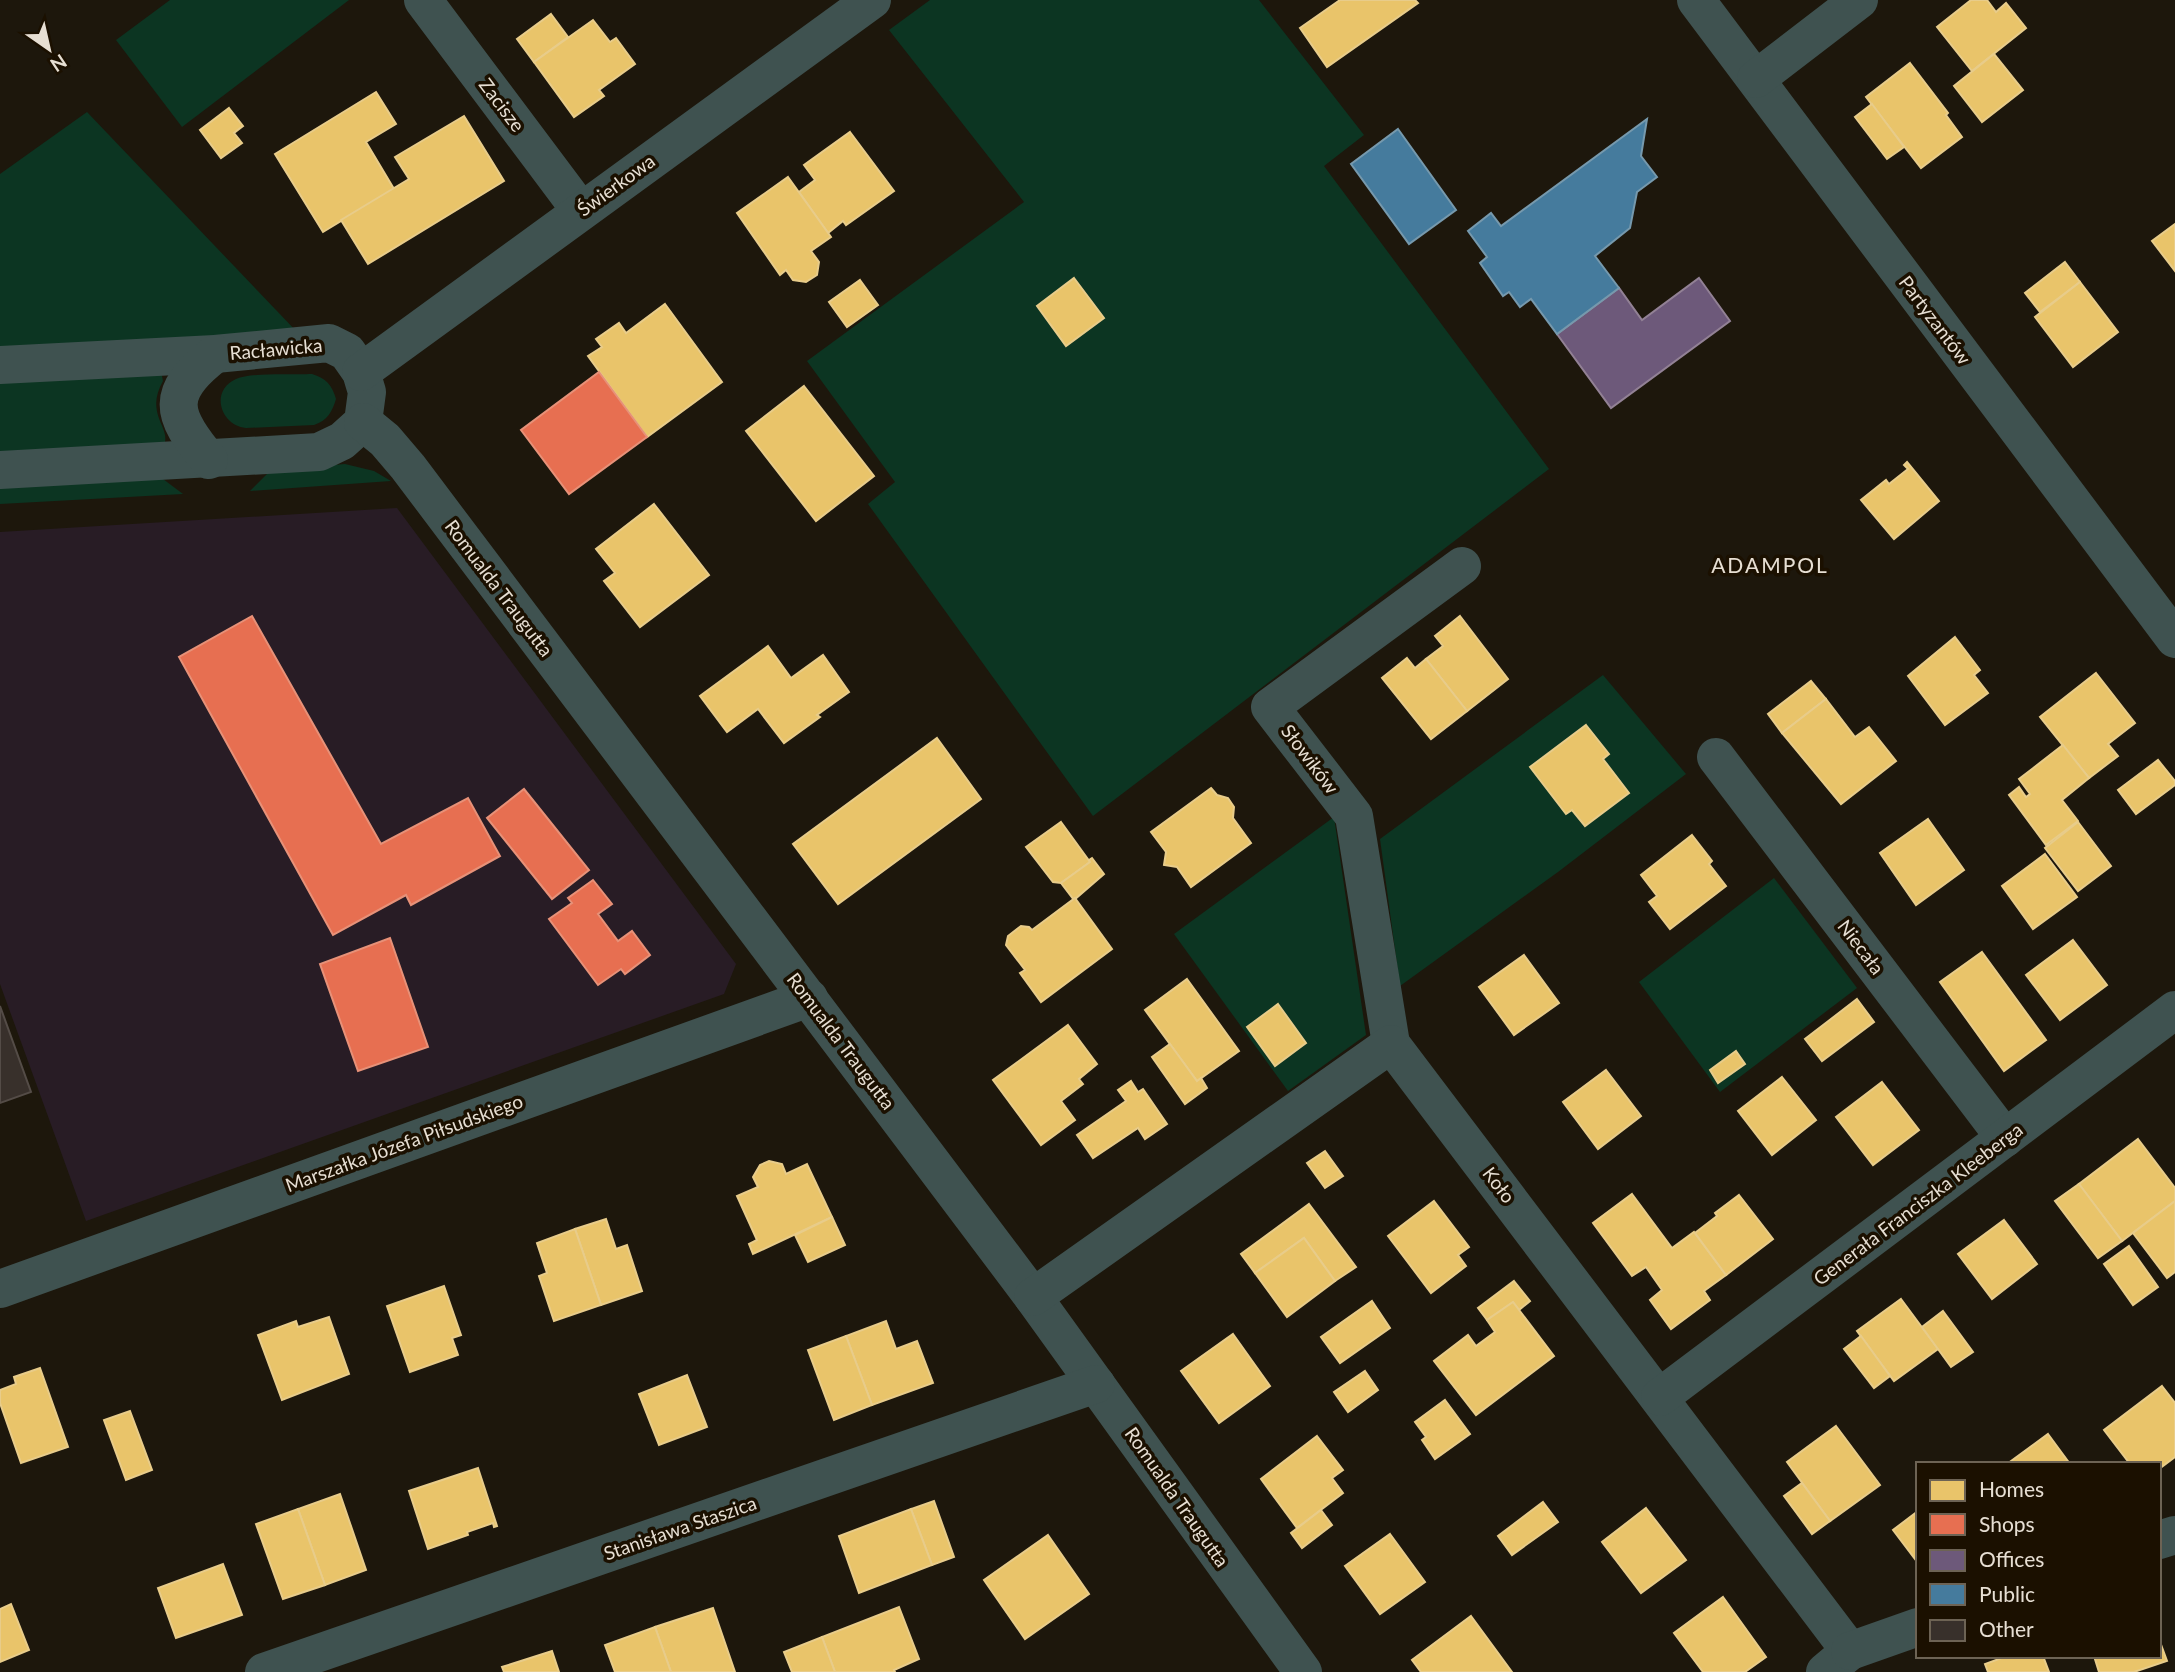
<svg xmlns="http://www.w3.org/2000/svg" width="2175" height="1672" font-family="Lato,sans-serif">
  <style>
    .commercial { fill: #281c25 }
    .green { fill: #0c3522 }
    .homes { fill: #e9c46a; stroke: #e8cc8a; stroke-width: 2 }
    .shops { fill: #e76f51; stroke: #e79178; stroke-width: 2 }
    .offices { fill: #6d597a; stroke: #928195; stroke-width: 2 }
    .public { fill: #457b9d; stroke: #7699ad; stroke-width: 2 }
    .building { fill: #38302b; stroke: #544c47; stroke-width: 2 }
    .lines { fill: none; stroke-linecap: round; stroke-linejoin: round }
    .minor { stroke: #3f5250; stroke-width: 38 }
    .labels { text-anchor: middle; stroke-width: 7; stroke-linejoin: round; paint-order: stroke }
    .street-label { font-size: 19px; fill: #e7dfd3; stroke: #1b1000 }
    .neighbourhood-label { font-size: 21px; letter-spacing: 2px; fill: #e7dfd3; stroke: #1b1000 }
  </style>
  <rect width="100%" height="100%" fill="#1d170c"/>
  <path class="commercial" d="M397,508L736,964L724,994L86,1221L0,984V532Z"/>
  <g class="green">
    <path d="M170,0H349L182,127L116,40Z"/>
    <path d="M930,0H1259L1364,135L1324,166L1549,469L1093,816L868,504L895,482L807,361L1024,202L889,30Z"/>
    <path d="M87,112L298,333L0,350V174Z"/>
    <path d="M161,371L163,381C144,415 172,427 164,446L0,458V375Z"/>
    <path d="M312,374C326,378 332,385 336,399C332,412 328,420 314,425L246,428C221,426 209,391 236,379C252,372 293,375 312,374Z"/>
    <path d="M345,464L374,471L391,481L250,491L267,474L277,470Z"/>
    <path d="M163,479L183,494L0,504V483Z"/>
    <path d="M1603,675L1686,774L1558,872L1400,986L1380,839Z"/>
    <path d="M1334,817L1366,1035L1288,1091L1174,934Z"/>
    <path d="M1774,878L1857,988L1720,1092L1639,982Z"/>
  </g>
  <g class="homes">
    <path d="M1340,0H1415L1418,3L1327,67L1300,28Z"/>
    <path d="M1971,0H1987L1996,12L2006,3L2026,28L1972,71L1937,27Z"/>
    <path d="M551,14L568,37L534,62L517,39Z"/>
    <path d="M593,20L610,42L616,38L635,64L599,90L604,96L574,117L534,62Z"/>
    <path d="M1994,54L2023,90L1982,122L1954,86Z"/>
    <path d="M1910,63L1948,113L1946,115L1962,137L1921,168L1866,97Z"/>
    <path d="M376,92L396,124L366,142L394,189L323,232L275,154Z"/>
    <path d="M1872,104L1904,147L1887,159L1855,117Z"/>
    <path d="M229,108L243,126L234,133L242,143L221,158L200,130Z"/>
    <path d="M464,116L504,181L368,264L341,220L409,179L395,157Z"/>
    <path d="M850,132L894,191L846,225L843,221L828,233L799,192L815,180L804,165Z"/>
    <path d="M788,177L831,237L811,251L819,262L817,275L806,282L793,280L786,270L780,275L737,213Z"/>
    <path d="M2175,224V271L2152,241Z"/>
    <path d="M2065,262L2080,282L2040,312L2025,293Z"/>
    <path d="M1074,278L1104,318L1066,346L1037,306Z"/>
    <path d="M860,280L878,305L847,327L829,302Z"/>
    <path d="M2080,282L2118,332L2073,367L2035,317Z"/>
    <path d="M665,304L722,382L647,437L588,356L602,347L596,339L619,323L626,333Z"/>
    <path d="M804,386L874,476L816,521L746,431Z"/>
    <path d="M1907,462L1939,501L1894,539L1861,500L1886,480L1889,484L1908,469L1904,465Z"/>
    <path d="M654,504L709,575L640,627L604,581L615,573L596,549Z"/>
    <path d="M1460,616L1508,679L1467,711L1426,659L1443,646L1435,636Z"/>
    <path d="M1955,637L1980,670L1974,675L1988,693L1945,725L1908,676Z"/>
    <path d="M768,646L791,678L823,655L849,692L817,715L820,717L784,743L758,709L727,732L700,696Z"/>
    <path d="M1407,658L1415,668L1426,659L1467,711L1431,739L1382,678Z"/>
    <path d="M2096,673L2135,723L2108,744L2118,756L2089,778L2040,717Z"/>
    <path d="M1811,681L1826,699L1782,733L1768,714Z"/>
    <path d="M1826,699L1855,737L1869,727L1896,761L1841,804L1782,733Z"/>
    <path d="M1586,725L1609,754L1603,759L1629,793L1585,826L1572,810L1566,814L1530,767Z"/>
    <path d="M937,738L981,799L838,904L793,844Z"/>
    <path d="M2063,745L2089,778L2062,800L2078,821L2046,845L2009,795L2019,787L2026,797L2030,794L2019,779Z"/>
    <path d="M2158,760L2175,781V785L2136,814L2118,790Z"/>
    <path d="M1211,788L1217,795L1228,798L1234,807L1233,818L1251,843L1191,887L1177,867L1164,865L1166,852L1151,832Z"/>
    <path d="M1928,819L1964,870L1916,905L1880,853Z"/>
    <path d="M1061,822L1090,862L1061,883L1053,882L1026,847Z"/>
    <path d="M2078,822L2111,866L2078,891L2045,848Z"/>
    <path d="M1692,835L1712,861L1709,864L1726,886L1670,929L1649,902L1657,896L1641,875Z"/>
    <path d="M2045,854L2077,897L2033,929L2002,886Z"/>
    <path d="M1092,858L1104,874L1074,900L1061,883L1090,862L1089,860Z"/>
    <path d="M1075,898L1112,949L1041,1002L1020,973L1025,970L1006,945L1008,936L1021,926L1029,927L1032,930Z"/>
    <path d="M2073,940L2107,985L2060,1020L2026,975Z"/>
    <path d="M1982,952L2046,1040L2004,1071L1940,982Z"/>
    <path d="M1524,955L1559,1003L1514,1035L1479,987Z"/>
    <path d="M1187,979L1239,1051L1197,1081L1145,1010Z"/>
    <path d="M1857,999L1874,1022L1822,1061L1805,1039Z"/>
    <path d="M1278,1004L1306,1043L1275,1066L1247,1027Z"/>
    <path d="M1068,1025L1097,1064L1079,1079L1083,1084L1061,1101L1075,1120L1041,1145L993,1080Z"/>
    <path d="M1170,1044L1197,1081L1201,1078L1207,1088L1185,1104L1152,1057Z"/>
    <path d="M1736,1051L1745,1064L1718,1083L1710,1070Z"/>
    <path d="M1606,1070L1641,1116L1598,1149L1563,1102Z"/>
    <path d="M1782,1077L1816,1120L1772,1155L1738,1111Z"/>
    <path d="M1131,1081L1138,1092L1143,1089L1167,1124L1145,1139L1138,1128L1093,1158L1077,1135L1126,1101L1118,1090Z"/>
    <path d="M1882,1082L1919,1130L1873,1165L1836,1117Z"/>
    <path d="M2138,1139L2175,1188V1201L2122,1241L2079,1184Z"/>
    <path d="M1325,1151L1343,1176L1325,1188L1307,1163Z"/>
    <path d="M769,1161L782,1164L786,1174L807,1164L832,1217L753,1254L749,1244L757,1240L737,1196L758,1187L753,1177L760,1165Z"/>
    <path d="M2079,1184L2122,1241L2098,1258L2055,1201Z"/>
    <path d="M1632,1194L1672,1248L1694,1232L1726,1275L1704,1291L1710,1300L1671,1329L1650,1300L1662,1290L1646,1267L1632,1276L1593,1223Z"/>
    <path d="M1739,1195L1773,1239L1726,1275L1695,1233L1717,1216L1715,1213Z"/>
    <path d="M1434,1201L1469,1247L1458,1255L1466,1266L1431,1293L1388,1236Z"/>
    <path d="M2175,1201V1272L2167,1278L2133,1233Z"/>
    <path d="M1309,1204L1356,1267L1335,1281L1304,1238L1255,1273L1241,1254Z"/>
    <path d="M832,1217L845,1245L808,1262L795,1235Z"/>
    <path d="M606,1219L616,1249L627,1245L642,1291L601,1305L575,1229Z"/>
    <path d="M2004,1220L2037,1264L1992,1299L1958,1254Z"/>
    <path d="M575,1229L601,1305L554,1321L539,1276L547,1273L537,1243Z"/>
    <path d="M1304,1238L1335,1281L1287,1317L1255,1273Z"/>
    <path d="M2129,1246L2158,1287L2133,1305L2104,1264Z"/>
    <path d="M1514,1281L1530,1301L1519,1310L1513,1302L1487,1320L1478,1308Z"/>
    <path d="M444,1286L461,1335L452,1338L458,1355L410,1372L387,1306Z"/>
    <path d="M1901,1299L1938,1349L1894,1381L1857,1331Z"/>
    <path d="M1372,1301L1390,1328L1340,1363L1321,1337Z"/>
    <path d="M1513,1302L1554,1356L1476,1415L1434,1361L1468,1335L1476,1346L1495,1332L1487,1320Z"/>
    <path d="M1943,1311L1973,1352L1951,1367L1922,1327Z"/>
    <path d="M329,1317L349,1374L282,1400L258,1335L296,1321L298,1327Z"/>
    <path d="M886,1321L896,1349L917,1341L933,1383L872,1405L846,1336Z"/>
    <path d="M1233,1334L1270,1386L1219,1423L1181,1371Z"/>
    <path d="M846,1336L872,1405L834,1420L808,1350Z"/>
    <path d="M1861,1336L1890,1376L1874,1388L1844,1349Z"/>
    <path d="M40,1368L68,1447L21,1463L0,1403V1390L16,1384L14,1377Z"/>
    <path d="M1365,1371L1378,1390L1348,1412L1334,1392Z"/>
    <path d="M687,1375L707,1427L659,1445L639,1394Z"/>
    <path d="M2162,1386L2175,1403V1457L2159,1469V1464H2130L2104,1430Z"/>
    <path d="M1445,1400L1470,1434L1435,1459L1422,1440L1426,1437L1415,1422Z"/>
    <path d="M130,1411L152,1470L126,1480L104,1420Z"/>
    <path d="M1836,1426L1880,1485L1830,1521L1787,1462Z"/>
    <path d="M2048,1434L2070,1464H2007Z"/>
    <path d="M1317,1436L1343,1470L1332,1478L1343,1493L1297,1528L1261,1479Z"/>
    <path d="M478,1468L497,1526L494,1527L493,1523L467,1532L468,1535L428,1549L409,1491Z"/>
    <path d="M1802,1483L1830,1521L1812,1534L1784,1496Z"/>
    <path d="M340,1494L366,1570L325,1585L298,1509Z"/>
    <path d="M934,1501L954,1557L932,1565L911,1509Z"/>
    <path d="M1543,1502L1558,1522L1512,1555L1498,1536Z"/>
    <path d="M1646,1508L1686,1560L1641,1593L1602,1542Z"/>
    <path d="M298,1509L325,1585L283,1599L256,1524Z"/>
    <path d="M911,1509L932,1565L859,1593L839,1536Z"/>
    <path d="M1321,1510L1332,1525L1302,1548L1291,1533Z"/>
    <path d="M1918,1511V1563L1893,1530Z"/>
    <path d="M1390,1534L1425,1582L1380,1614L1345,1566Z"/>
    <path d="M1048,1535L1089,1594L1025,1639L984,1580Z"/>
    <path d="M223,1564L242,1615L176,1638L158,1588Z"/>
    <path d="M1723,1597L1766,1657L1745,1672H1703L1674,1633Z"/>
    <path d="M11,1604L29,1650L0,1662V1609Z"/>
    <path d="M899,1607L919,1659L894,1670L895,1672H835L822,1637Z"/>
    <path d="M713,1608L735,1672H671L655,1627Z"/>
    <path d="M1471,1616L1512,1672H1421L1412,1660Z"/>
    <path d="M655,1627L671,1672H615L605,1645Z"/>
    <path d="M822,1637L835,1672H792L784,1652Z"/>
    <path d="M2159,1639L2167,1661L2134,1672H2099L2094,1656H2159Z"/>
    <path d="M552,1651L559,1672H504L502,1667Z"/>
    <path d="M2007,1656H2043L2049,1672H1988L1985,1664Z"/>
  </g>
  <g class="shops">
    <path d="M599,372L647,437L569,494L521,430Z"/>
    <path d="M252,616L381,844L468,798L500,856L411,905L406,895L333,935L179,657Z"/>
    <path d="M524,789L589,870L552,899L487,818Z"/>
    <path d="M593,880L612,904L598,914L618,941L632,931L650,955L625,974L621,969L598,985L549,919L572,903L568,898Z"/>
    <path d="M390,938L428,1047L358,1071L320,964Z"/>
  </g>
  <path class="offices" d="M1699,278L1730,321L1611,408L1557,334L1619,288L1642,320Z"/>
  <g class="public">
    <path d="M1647,119L1641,156L1657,177L1637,192L1630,228L1595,256L1619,288L1557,334L1531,299L1520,307L1509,292L1503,296L1480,263L1487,257L1468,231L1491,213L1501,226Z"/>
    <path d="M1398,129L1456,210L1409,244L1351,164Z"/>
  </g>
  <path class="building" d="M0,1006L31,1092L0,1103Z"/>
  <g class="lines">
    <g class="minor">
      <path d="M423,0L581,211"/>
      <path d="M1696,0L2175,639"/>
      <path d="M1756,79L1859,0"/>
      <path d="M0,365L215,354L329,343L347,352L361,372L367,392L363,422L342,441L319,452L0,470"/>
      <path d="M361,372L872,0"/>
      <path d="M363,422L385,440L408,467L1033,1297L1303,1672"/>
      <path d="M209,460C170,414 165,393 215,354"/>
      <path d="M1716,757L2005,1138"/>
      <path d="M1391,1044L1354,816L1270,707L1462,566"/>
      <path d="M0,1289L809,998"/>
      <path d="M1033,1297L1391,1044L1850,1651L1825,1672"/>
      <path d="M1660,1397L2175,1010"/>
      <path d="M2159,1540L2175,1535"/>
      <path d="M1850,1651L1918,1627"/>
      <path d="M264,1672L1096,1384"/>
    </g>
  </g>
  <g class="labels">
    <g class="street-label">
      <text transform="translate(502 105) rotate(53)" y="7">Zacisze</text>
      <text transform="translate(616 185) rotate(-36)" y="7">Świerkowa</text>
      <text transform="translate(1935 320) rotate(53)" y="7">Partyzantów</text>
      <text transform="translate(276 349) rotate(-5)" y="7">Racławicka</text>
      <text transform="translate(499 588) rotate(53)" y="7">Romualda Traugutta</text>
      <text transform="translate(1310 759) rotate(53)" y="7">Słowików</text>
      <text transform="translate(1861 947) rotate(53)" y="7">Niecała</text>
      <text transform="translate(841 1041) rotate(53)" y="7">Romualda Traugutta</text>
      <text transform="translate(404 1143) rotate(-20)" y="7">Marszałka Józefa Piłsudskiego</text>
      <text transform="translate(1499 1185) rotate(53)" y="7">Koło</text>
      <text transform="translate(1918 1204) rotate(-37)" y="7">Generała Franciszka Kleeberga</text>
      <text transform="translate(1177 1497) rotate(55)" y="7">Romualda Traugutta</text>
      <text transform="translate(680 1528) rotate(-19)" y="7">Stanisława Staszica</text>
    </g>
    <g class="neighbourhood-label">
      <text x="1770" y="573">ADAMPOL</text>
    </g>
  </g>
  <rect x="1916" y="1462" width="245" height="196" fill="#1b1000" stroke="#6d6354" stroke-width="2"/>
  <rect x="1930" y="1480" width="35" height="21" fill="#e9c46a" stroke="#6d6354" stroke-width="2"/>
  <text x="1979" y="1497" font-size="21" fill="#e7dfd3">Homes</text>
  <rect x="1930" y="1514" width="35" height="21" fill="#e76f51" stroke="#6d6354" stroke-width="2"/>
  <text x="1979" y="1532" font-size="21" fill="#e7dfd3">Shops</text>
  <rect x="1930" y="1550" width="35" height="21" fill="#6d597a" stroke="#6d6354" stroke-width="2"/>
  <text x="1979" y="1567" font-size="21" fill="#e7dfd3">Offices</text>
  <rect x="1930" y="1584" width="35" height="21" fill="#457b9d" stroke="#6d6354" stroke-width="2"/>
  <text x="1979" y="1602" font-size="21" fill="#e7dfd3">Public</text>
  <rect x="1930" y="1620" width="35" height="21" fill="#38302b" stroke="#6d6354" stroke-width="2"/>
  <text x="1979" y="1637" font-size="21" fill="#e7dfd3">Other</text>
  <g transform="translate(49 49) rotate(146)" stroke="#1b1000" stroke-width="5" paint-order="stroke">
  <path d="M0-5L12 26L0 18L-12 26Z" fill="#e7dfd3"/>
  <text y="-10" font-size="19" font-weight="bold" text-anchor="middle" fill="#e7dfd3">N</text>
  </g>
</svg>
